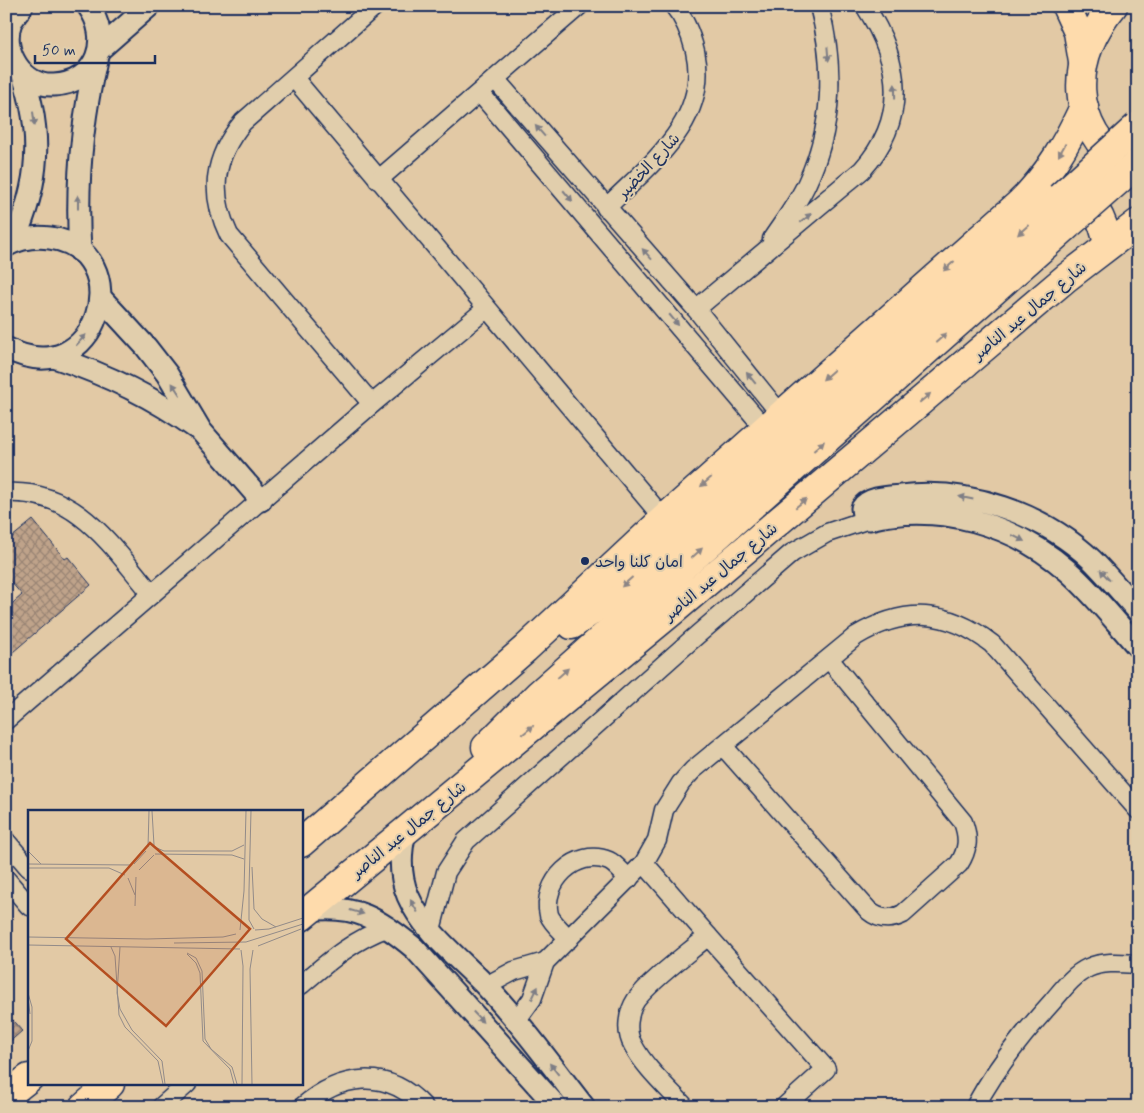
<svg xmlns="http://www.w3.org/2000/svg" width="1144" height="1113" font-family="Mynerve,'Playpen Sans Arabic',sans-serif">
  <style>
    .building { fill: url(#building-cross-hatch); stroke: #1b2f5e }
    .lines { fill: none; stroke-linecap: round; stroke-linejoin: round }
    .minor-casing { stroke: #1b2f5e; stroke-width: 21 }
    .tertiary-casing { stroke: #1b2f5e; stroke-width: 25 }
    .primary-casing { stroke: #1b2f5e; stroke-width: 31 }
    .minor { stroke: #e1ceac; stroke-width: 18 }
    .tertiary { stroke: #e1ceac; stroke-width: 21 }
    .primary { stroke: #fedbac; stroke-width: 28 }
    .primary-bridge-casing { stroke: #1b2f5e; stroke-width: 31; stroke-linecap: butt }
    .primary-bridge { stroke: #fedbac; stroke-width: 28 }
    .oneway { fill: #7e7e85 }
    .oneway2 { fill: #8c8585 }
    .poi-dot { fill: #1b2f5e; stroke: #e1ceac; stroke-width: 2 }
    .labels { text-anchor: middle; stroke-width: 4; stroke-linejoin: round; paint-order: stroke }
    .street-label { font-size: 16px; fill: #1b2f5e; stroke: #e1ceac }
    .poi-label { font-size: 16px; fill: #1b2f5e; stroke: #e1ceac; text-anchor: start }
    .inset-road { fill: none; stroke: #928b89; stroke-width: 1 }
    .view { fill: #b54e20; fill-opacity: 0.15; stroke: #b54e20; stroke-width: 2.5 }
    .inset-edge { fill: none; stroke: #1b2f5e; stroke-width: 2.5 }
  </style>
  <defs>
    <pattern id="building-cross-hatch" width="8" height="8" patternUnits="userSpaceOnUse" patternTransform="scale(1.25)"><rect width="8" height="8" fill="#bfa38a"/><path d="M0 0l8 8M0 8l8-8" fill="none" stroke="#9a8574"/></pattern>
  </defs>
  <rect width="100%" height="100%" fill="#e2c9a5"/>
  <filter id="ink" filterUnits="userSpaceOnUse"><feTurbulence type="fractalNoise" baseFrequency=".02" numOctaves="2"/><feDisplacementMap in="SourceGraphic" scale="10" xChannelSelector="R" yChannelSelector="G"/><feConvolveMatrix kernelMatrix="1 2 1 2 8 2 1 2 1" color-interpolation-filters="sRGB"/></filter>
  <g filter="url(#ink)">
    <g class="building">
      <path d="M33,520L65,559L68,557L91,585L6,658V609L22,595L6,576V542Z"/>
      <path d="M6,1013L22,1031L6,1045Z"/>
    </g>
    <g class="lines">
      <defs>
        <g id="minor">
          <path d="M294,78L664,519"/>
          <path d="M495,79L696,309L782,416"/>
          <path d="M480,93L766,430"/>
          <path d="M378,180L579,6"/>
          <path d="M606,208C649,165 711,120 695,51C691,35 685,19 674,6"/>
          <path d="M772,239C784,221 798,203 807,183C833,127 835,66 819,6"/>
          <path d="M696,309L862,170C908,119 902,62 865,6"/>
          <path d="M372,404L229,235C209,193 213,158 243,122L375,6"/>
          <path d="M6,493C77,489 111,546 152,594"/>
          <path d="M6,720L372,404L486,309"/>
          <path d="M723,746L869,911C880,920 891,920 903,914L959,864C968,850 969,838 963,822L829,659"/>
          <path d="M6,841L29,868"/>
          <path d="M644,863L708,936C687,954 652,979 636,1000C628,1012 625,1032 633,1045C645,1068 667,1087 685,1107"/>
          <path d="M6,879L29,906"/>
          <path d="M431,930L446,872L466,841L689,642L792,553L827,533L869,519"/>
          <path d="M708,936L826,1069L784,1107"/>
          <path d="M569,939C563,932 552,923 549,915C541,883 576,847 609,861C616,864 623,874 629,879"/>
          <path d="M301,985C329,961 354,939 389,927"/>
          <path d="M486,986L514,971L545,962"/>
          <path d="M516,1021L532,999L545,962L644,863L657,840L664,810L681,783L693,770L856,636C905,607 947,609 992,644L1138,810"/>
          <path d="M161,1107L187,1084"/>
          <path d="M302,1107C340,1074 387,1067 424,1107"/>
          <path d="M975,1107C995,1068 1023,1034 1052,1002C1063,989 1073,975 1088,968C1104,961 1121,963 1138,964"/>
        </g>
        <g id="tertiary">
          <path d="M22,6C19,11 14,17 11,22C0,51 23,87 54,85C98,83 112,38 88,6"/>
          <path d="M100,49L149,6"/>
          <path d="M13,242C40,183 43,133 22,72"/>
          <path d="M6,246C20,238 34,236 50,238C139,250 99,397 6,348"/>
          <path d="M80,251C76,186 81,124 96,60"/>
          <path d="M101,298L146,347L167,374L201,431L261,500"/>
          <path d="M54,357C105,374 152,396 196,428"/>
          <path d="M1138,611C1123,594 1108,576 1092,560C1044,514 967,487 901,496C890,497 868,497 862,508L863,515L869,519C940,502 1014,524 1068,571C1093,593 1115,621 1138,647"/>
          <path d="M405,832C400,853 399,875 408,896C423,931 459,958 485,985C521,1023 552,1066 584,1107"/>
          <path d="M309,910C356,904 379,919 414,948L557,1107"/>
        </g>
        <g id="primary">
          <path d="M1066,6L1078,32L1083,62"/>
          <path d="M1113,6C1069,59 1068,125 1126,168"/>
          <path d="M1074,188C1094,201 1104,222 1108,245"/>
          <path d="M572,625L609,598L1060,197"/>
          <path d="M486,747L539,694L1077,217"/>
          <path d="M301,843L525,649L664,519L1019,204C1048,176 1067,143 1084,107"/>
          <path d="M301,917L675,609L1066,278L1138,223"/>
          <path d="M6,1096L29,1078"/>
          <path d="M84,1107L110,1084"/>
        </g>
      </defs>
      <use href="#minor" class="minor-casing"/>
      <use href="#tertiary" class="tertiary-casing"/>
      <use href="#primary" class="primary-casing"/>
      <use href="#minor" class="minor"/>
      <use href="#tertiary" class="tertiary"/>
      <use href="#primary" class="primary"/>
      <defs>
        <g id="primary-bridge">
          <path d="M1060,197L1138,126"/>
          <path d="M1077,217L1138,163"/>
        </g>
      </defs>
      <use href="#primary-bridge" class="primary-bridge-casing"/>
      <use href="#primary-bridge" class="primary-bridge"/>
    </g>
    <defs><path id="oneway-solid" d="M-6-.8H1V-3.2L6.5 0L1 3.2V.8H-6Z" transform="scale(1.25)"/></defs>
    <g class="oneway">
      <use href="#oneway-solid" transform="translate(828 54) rotate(85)"/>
      <use href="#oneway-solid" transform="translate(895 91) rotate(-91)"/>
      <use href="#oneway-solid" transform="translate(34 119) rotate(82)"/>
      <use href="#oneway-solid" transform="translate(540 131) rotate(-131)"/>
      <use href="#oneway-solid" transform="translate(568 196) rotate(50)"/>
      <use href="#oneway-solid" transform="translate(78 202) rotate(-90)"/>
      <use href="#oneway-solid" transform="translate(806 218) rotate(-40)"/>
      <use href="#oneway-solid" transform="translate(647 254) rotate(-132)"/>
      <use href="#oneway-solid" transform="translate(674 320) rotate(50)"/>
      <use href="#oneway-solid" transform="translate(81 340) rotate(-47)"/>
      <use href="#oneway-solid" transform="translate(751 378) rotate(-129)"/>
      <use href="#oneway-solid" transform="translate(176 389) rotate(-123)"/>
      <use href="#oneway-solid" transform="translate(966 498) rotate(-168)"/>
      <use href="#oneway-solid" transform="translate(1018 538) rotate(27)"/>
      <use href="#oneway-solid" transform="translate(1105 575) rotate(-132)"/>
      <use href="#oneway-solid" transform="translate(414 906) rotate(-120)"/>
      <use href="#oneway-solid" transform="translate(357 912) rotate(16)"/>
      <use href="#oneway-solid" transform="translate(535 993) rotate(-64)"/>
      <use href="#oneway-solid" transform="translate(478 1017) rotate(47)"/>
      <use href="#oneway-solid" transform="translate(554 1069) rotate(-128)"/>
    </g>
    <g class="oneway2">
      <use href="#oneway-solid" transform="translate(1062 150) rotate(119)"/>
      <use href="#oneway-solid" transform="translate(1023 230) rotate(138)"/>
      <use href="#oneway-solid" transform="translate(949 266) rotate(138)"/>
      <use href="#oneway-solid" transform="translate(941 338) rotate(-42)"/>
      <use href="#oneway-solid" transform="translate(828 375) rotate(138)"/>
      <use href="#oneway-solid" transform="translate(925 398) rotate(-40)"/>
      <use href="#oneway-solid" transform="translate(819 446) rotate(-42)"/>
      <use href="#oneway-solid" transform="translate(706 482) rotate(139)"/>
      <use href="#oneway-solid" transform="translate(801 503) rotate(-40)"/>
      <use href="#oneway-solid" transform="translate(697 553) rotate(-42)"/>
      <use href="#oneway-solid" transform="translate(627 582) rotate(138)"/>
      <use href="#oneway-solid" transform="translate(563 673) rotate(-42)"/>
      <use href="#oneway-solid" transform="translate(528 730) rotate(-39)"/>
    </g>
  </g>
  <circle class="poi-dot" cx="585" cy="561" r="5"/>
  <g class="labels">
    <g class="street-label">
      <text transform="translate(648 165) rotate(-47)" y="6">شارع الخضير</text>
      <text transform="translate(1029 310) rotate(-40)" y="6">شارع جمال عبد الناصر</text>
      <text transform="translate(720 571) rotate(-40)" y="6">شارع جمال عبد الناصر</text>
      <text transform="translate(408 829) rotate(-39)" y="6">شارع جمال عبد الناصر</text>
    </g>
    <g class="poi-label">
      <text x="595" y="567">امان كلنا واحد</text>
    </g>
  </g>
  <g transform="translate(28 810)">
    <rect width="275" height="275" fill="#e2c9a5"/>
    <path class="inset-road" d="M124,1L126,35M223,1L221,80V110L226,119M120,37L121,1M129,38L136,41H204L216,35M0,41L13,54M127,44L204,45L216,49M0,54L102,55M106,54L118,41M224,57L226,99L234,109L248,117M0,58H81L97,65M111,60L126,45M100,68L107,85M107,96L108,67M212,120L216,81L218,1M227,120L241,119L275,108M0,127L119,129L195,127L208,124M146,133L218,132L275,114M0,135L212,139M230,136L273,119M83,137L87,146L91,205L97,217L130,251L135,274M92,137L89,183L92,199L104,220L134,251L137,274M213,140L215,156L214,274M159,143L168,148L174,161L177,229L183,239L204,257L209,274M159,144L168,153L172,163L175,231L202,259L206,274M0,183L4,197V231L0,241M0,188L2,204M224,274L222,159L225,140"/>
    <path class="view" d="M122,33L222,119L138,216L38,129Z"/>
    <rect width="275" height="275" class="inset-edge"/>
  </g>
  <rect width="1144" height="1113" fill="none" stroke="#e1ceac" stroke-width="25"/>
  <rect x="12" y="12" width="1119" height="1088" fill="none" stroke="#1b2f5e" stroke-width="2" filter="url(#ink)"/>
  <path d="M35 55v8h120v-8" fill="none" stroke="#1b2f5e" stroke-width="2.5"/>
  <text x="42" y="55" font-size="15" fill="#1b2f5e" stroke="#e1ceac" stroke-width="4" paint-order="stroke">50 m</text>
</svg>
